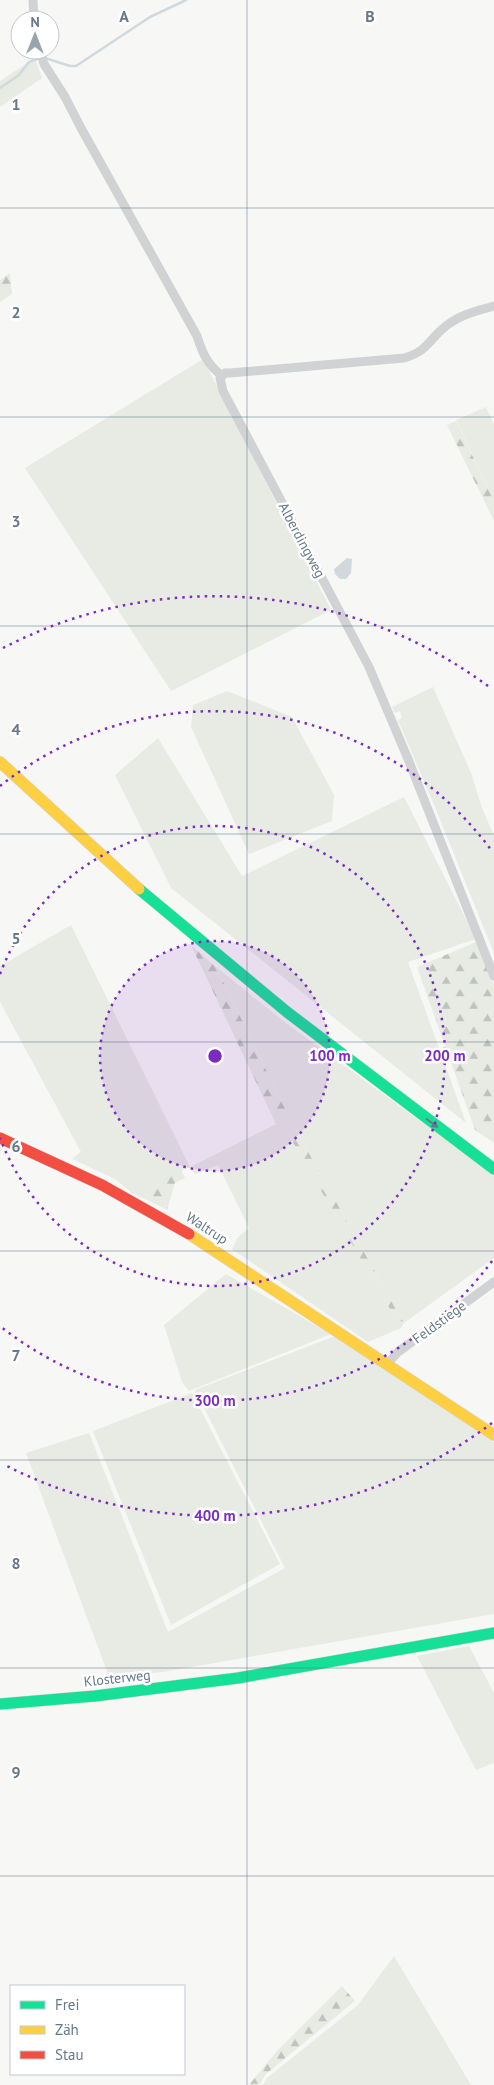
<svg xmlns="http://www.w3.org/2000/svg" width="494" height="2085" font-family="'PT Sans',sans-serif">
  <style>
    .green { fill: #e7ebe4 }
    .forest { fill: url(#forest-firs) }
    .water { fill: #d1d9dc }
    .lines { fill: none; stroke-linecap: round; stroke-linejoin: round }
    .stream { stroke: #d1d9dc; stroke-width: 2.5 }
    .fast-casing { stroke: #d4d5d6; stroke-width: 12 }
    .slow-casing { stroke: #d4d5d6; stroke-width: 12 }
    .jam-casing { stroke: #d4d5d6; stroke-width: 12 }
    .street { stroke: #d1d2d3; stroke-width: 9 }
    .fast { stroke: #16e098; stroke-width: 11 }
    .slow { stroke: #ffcf43; stroke-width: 11 }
    .jam { stroke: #f24e42; stroke-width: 11 }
    .oneway { fill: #657989 }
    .grid { fill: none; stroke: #657989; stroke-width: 1; stroke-opacity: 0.55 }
    .ring { fill: none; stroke: #7b2cbf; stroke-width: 2.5; stroke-dasharray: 2.5 5 }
    .labels { text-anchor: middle; stroke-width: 5; stroke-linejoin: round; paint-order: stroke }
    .street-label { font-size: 14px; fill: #657989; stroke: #fff }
    .grid-label { font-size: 16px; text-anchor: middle; font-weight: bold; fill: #657989; stroke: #fff; stroke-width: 5; stroke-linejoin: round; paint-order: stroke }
    .centre { fill: #7b2cbf; stroke: #fff; stroke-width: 2.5 }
    .ring-label { font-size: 15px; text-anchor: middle; font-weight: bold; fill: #7b2cbf; stroke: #fff; stroke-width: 5; stroke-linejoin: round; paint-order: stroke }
  </style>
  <defs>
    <pattern id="forest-firs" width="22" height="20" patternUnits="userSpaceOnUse" patternTransform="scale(1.25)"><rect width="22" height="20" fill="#e7ebe4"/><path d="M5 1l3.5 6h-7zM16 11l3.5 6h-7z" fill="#bfc3bf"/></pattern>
  </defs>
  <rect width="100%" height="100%" fill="#f7f7f6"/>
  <g class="green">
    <path d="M35,58L42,78L0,107V81Z"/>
    <path d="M203,359L331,610L171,691L25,468Z"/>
    <path d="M486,407L494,425V501L456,420Z"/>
    <path d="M433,687L471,773L482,808L494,836V953L435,807L398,720L402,718L400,711L395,713L392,707Z"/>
    <path d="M227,691L292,717L334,795L332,821L249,854L191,727L193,705Z"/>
    <path d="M158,738L242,876L404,797L476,939L408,962L466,1123L171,888L115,775Z"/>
    <path d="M71,925L190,1167L276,1124L284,1127L401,1328L368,1342L232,1249L238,1237L249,1228L218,1165L195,1174L189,1167L131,1192L115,1179L72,1159L81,1152L0,1002V966Z"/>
    <path d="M216,967L286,1023L494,1175V1258L404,1323L292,1123Z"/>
    <path d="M226,1274L331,1334L189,1391L182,1382L164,1325Z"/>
    <path d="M335,1336L494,1442V1614L163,1672L109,1677L26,1453L89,1433L168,1632L285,1568L195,1390Z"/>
    <path d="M192,1393L280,1564L171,1625L93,1431Z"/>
    <path d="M469,1646L494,1693V1763L476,1770L417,1656Z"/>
    <path d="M394,1956L471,2085H263L267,2078L358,2005Z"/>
  </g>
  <g class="forest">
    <path d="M10,273L12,294L0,302V280Z"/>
    <path d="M456,421L494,501V521L447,425Z"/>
    <path d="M476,942L494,985V1143L475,1130L417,967Z"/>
    <path d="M191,945L216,967L292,1123L404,1323L401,1328L284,1127L276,1124Z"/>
    <path d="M181,1170L185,1178L175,1183L167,1210L131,1192Z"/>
    <path d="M342,1986L355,2001L266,2074L259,2085H249L276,2052Z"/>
  </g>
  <path class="water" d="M347,558L352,559L351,573L346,579H340L335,574L334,569Z"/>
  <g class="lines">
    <g class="stream">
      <path d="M45,58L70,66H76L150,17L186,0"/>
      <path d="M0,88L19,75L29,62L40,58"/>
    </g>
    <defs>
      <g id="fast">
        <path d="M139,889L287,1012L494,1169"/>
        <path d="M0,1704L95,1696L238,1678L494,1633"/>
      </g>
      <g id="slow">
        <path d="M0,762L139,889"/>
        <path d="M189,1234L494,1435"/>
      </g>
      <path id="jam" d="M0,1138L102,1185L189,1234"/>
    </defs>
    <use href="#fast" class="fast-casing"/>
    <use href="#slow" class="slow-casing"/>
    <use href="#jam" class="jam-casing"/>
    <g class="street">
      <path d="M33,0L34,20"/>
      <path d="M40,50L44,64L65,97L81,128L197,336C202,352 207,364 221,375"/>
      <path d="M494,306C479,310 463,314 450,323C430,336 430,351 404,358L230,373H225L220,378L223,391L369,667L408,759L494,976"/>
      <path d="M387,1364L398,1352L494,1282"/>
    </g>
    <use href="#fast" class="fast"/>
    <use href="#slow" class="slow"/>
    <use href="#jam" class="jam"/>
  </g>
  <defs><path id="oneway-solid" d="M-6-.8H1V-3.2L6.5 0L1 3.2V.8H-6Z" transform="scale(1.25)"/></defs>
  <use class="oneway" href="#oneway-solid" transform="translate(432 1123) rotate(37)"/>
  <path class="grid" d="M247,0V2085M0,208H494M0,417H494M0,626H494M0,834H494M0,1042H494M0,1251H494M0,1460H494M0,1668H494M0,1876H494"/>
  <circle cx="215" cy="1056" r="115" fill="#7b2cbf" fill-opacity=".12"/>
  <g class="ring">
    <circle cx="215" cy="1056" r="115"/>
    <path d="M0 974A230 230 0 1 1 0 1138"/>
    <path d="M492 1261A345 345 0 0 1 0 1326M0 786A345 345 0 0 1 492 851"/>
    <path d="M492 1423A460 460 0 0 1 3 1464M3 648A460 460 0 0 1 492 689"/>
  </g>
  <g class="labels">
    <g class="street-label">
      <text transform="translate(302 540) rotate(62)" y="5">Alberdingweg</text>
      <text transform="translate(207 1228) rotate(33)" y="5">Waltrup</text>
      <text transform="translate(439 1322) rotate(-36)" y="5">Feldstiege</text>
      <text transform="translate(117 1678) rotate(-6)" y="5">Klosterweg</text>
    </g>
  </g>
  <g class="grid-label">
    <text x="124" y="22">A</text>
    <text x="370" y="22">B</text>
    <text x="16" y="110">1</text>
    <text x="16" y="318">2</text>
    <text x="16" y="527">3</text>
    <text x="16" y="735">4</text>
    <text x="16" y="944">5</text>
    <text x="16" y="1152">6</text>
    <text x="16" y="1361">7</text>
    <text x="16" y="1569">8</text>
    <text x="16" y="1778">9</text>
  </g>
  <circle cx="215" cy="1056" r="8" class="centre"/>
  <g class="ring-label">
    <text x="330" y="1061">100 m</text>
    <text x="445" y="1061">200 m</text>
    <text x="215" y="1406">300 m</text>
    <text x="215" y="1521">400 m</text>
  </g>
  <rect x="10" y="1985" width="175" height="90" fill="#ffffff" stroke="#c1c9d0"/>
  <rect x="20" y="2001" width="25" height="8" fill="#16e098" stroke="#c1c9d0"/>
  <text x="55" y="2010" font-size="15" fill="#657989">Frei</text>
  <rect x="20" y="2026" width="25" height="8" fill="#ffcf43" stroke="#c1c9d0"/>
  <text x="55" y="2035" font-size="15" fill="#657989">Zäh</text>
  <rect x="20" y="2051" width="25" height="8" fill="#f24e42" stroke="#c1c9d0"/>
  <text x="55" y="2060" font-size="15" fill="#657989">Stau</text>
  <g transform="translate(35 35)"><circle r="24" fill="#ffffff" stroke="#c1c9d0"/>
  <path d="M0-4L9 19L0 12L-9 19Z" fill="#98a5af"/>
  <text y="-8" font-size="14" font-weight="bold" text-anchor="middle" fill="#657989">N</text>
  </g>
</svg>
